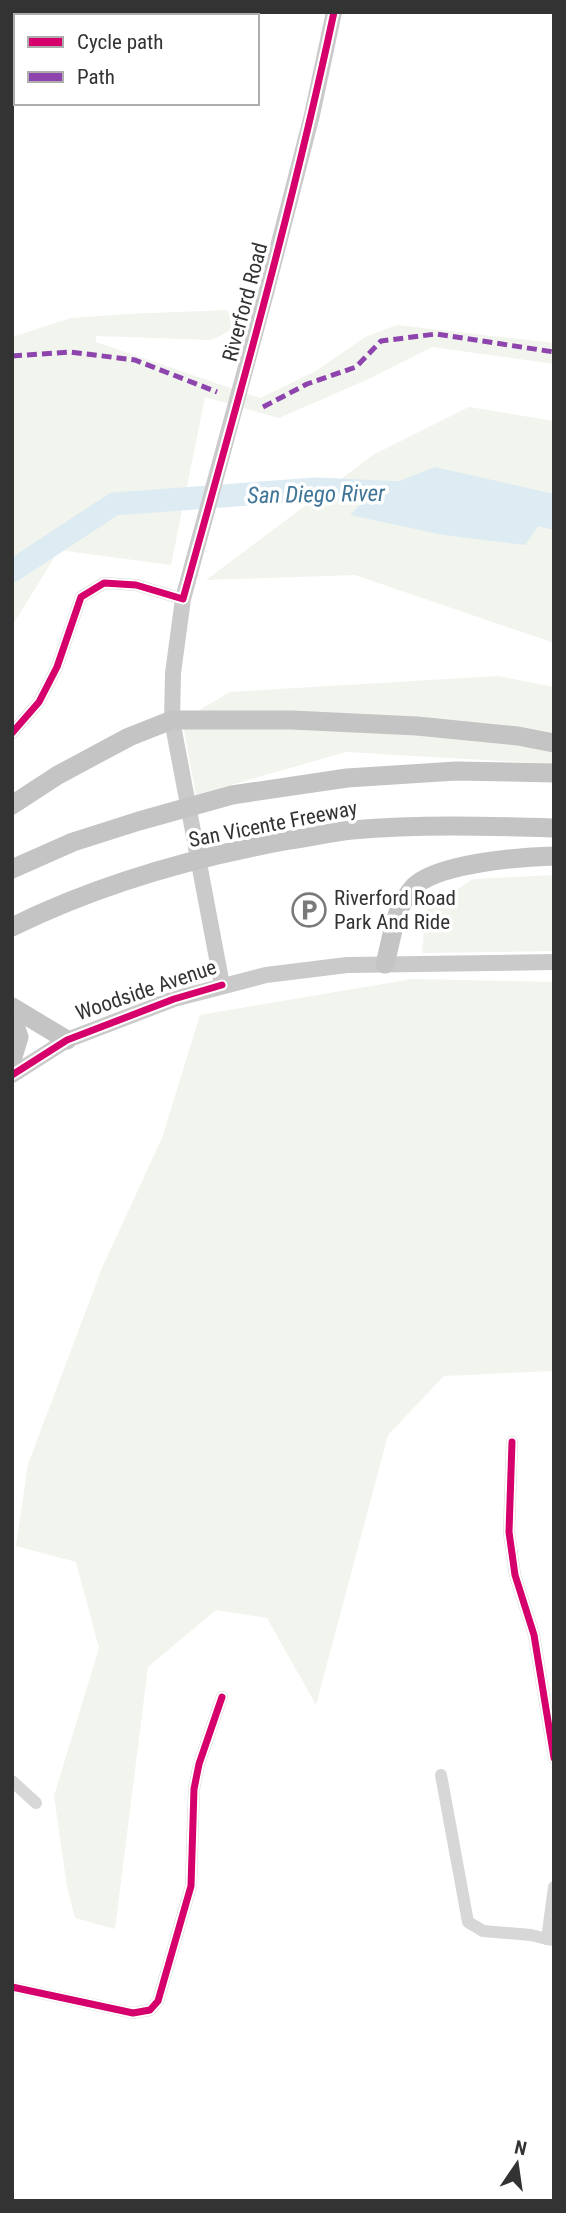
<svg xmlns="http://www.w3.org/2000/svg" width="566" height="2213" font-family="'Roboto Condensed',sans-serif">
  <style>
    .green { fill: #f1f5ed }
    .water { fill: #ddebf3 }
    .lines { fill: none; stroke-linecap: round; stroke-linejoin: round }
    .river { stroke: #ddebf3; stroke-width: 23 }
    .minor { stroke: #d7d7d7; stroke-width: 12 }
    .major { stroke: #cacaca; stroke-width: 16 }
    .highway { stroke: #c4c4c4; stroke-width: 19 }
    .quiet { stroke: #8e44ad; stroke-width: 5; stroke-dasharray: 10 5; stroke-linecap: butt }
    .cycleway-casing { stroke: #fff; stroke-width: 11 }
    .cycleway { stroke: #d6006c; stroke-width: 7 }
    .labels { text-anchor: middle; stroke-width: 7; stroke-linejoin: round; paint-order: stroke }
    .street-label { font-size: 21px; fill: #333; stroke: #fff }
    .poi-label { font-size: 21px; fill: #333; stroke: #fff; text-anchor: start }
    .water-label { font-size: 23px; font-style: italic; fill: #3f7597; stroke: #fff }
  </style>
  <rect width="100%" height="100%" fill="#fff"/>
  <g class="green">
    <path d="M228,310L232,330L211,340L96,336V342L260,398L316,371L365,337L397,325L554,343V364L432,347L371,378L279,418L205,397L171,565L59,550L12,626V337L71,318L128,314Z"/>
    <path d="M469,407L554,421V643L355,575L206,580L373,455Z"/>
    <path d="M498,676L554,687V764L346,752L196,795L182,720L230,692Z"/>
    <path d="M554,875V951L422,953L426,910L473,879Z"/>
    <path d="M412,979L554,982V1371L444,1376L388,1435L316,1705L267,1618L216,1610L148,1667L115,1929L75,1918L67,1887L54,1796L99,1648L76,1562L16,1546L28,1464L102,1268L162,1138L200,1015Z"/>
  </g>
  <path class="water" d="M435,467L554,494V504L525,545L443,535L350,515L374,491Z"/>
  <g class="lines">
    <g class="river">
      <path d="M516,509L554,518"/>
      <path d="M12,571L114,504L316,489L403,493"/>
    </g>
    <g class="minor">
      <path d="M12,733L39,702L57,667L81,597L104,583L136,585L183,599"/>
      <path d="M512,1442L509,1532L515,1575L534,1635L554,1758"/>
      <path d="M441,1775L468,1922L483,1931L531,1935L547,1939"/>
      <path d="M12,1781L36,1803"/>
      <path d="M554,1940L547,1939L554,1887"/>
      <path d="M12,1987L133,2013L150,2010L158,2001L191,1886L194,1789L199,1764L222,1697"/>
    </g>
    <g class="major">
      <path d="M222,985L172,720L173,673L183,599L266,293L312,115L334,12"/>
      <path d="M12,1075L67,1040L174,999L266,975L347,965L554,962"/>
    </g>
    <g class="highway">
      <path d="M12,805L58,775L129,737L172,720H292L417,726L518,736L554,743"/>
      <path d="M12,869L73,842L139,821L232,795L347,778L456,771L554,773"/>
      <path d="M12,927C99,884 195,857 290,840C311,837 332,832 352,830C420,824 486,826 554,828"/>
      <path d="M385,964C390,946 394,917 403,902C407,896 411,888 417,884C444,863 519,857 554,856"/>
      <path d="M12,1007L67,1040"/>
      <path d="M12,1017L19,1037L12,1060"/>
    </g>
    <g class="quiet">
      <path d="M12,356L70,352L135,360L217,392"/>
      <path d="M263,407L307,384L356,367L381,341L436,334L554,352"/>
    </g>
    <defs>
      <g id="cycleway">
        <path d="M12,733L39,702L57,667L81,597L104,583L136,585L183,599C237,405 292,210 334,12"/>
        <path d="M12,1075L67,1040L174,999L222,985"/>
        <path d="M512,1442L509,1532L515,1575L534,1635L554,1758"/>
        <path d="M12,1987L133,2013L150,2010L158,2001L191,1886L194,1789L199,1764L222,1697"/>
      </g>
    </defs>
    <use href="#cycleway" class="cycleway-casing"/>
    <use href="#cycleway" class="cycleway"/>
  </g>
  <defs>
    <symbol id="parking-ring" viewBox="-11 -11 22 22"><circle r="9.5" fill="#fff" stroke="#7a7a7a" stroke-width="1.5"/><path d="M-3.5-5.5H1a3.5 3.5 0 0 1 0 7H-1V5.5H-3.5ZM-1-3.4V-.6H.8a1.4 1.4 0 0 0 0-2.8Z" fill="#7a7a7a"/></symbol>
  </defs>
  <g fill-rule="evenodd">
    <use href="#parking-ring" x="290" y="891" width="38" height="38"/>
  </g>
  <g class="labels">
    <g class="street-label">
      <text transform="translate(245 302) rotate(-75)" y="7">Riverford Road</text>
      <text transform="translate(273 824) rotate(-11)" y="7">San Vicente Freeway</text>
      <text transform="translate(146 990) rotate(-19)" y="7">Woodside Avenue</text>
    </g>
    <g class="poi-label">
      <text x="334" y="905">Riverford Road<tspan x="334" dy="24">Park And Ride</tspan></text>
    </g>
    <g class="water-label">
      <text transform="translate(316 494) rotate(-1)" y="8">San Diego River</text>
    </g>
  </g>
  <rect width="566" height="2213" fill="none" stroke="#333333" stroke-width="28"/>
  <rect x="14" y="14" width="245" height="91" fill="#ffffff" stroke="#adadad" stroke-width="2"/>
  <rect x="28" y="37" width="35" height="10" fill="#d6006c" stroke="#adadad" stroke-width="2"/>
  <text x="77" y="49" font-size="21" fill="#333333">Cycle path</text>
  <rect x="28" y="72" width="35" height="10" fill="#8e44ad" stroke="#adadad" stroke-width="2"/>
  <text x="77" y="84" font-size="21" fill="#333333">Path</text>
  <g transform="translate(517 2164) rotate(13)" stroke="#ffffff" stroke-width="5" paint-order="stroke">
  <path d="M0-5L12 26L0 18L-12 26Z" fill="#333333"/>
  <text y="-10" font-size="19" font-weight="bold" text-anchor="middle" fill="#333333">N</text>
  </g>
</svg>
